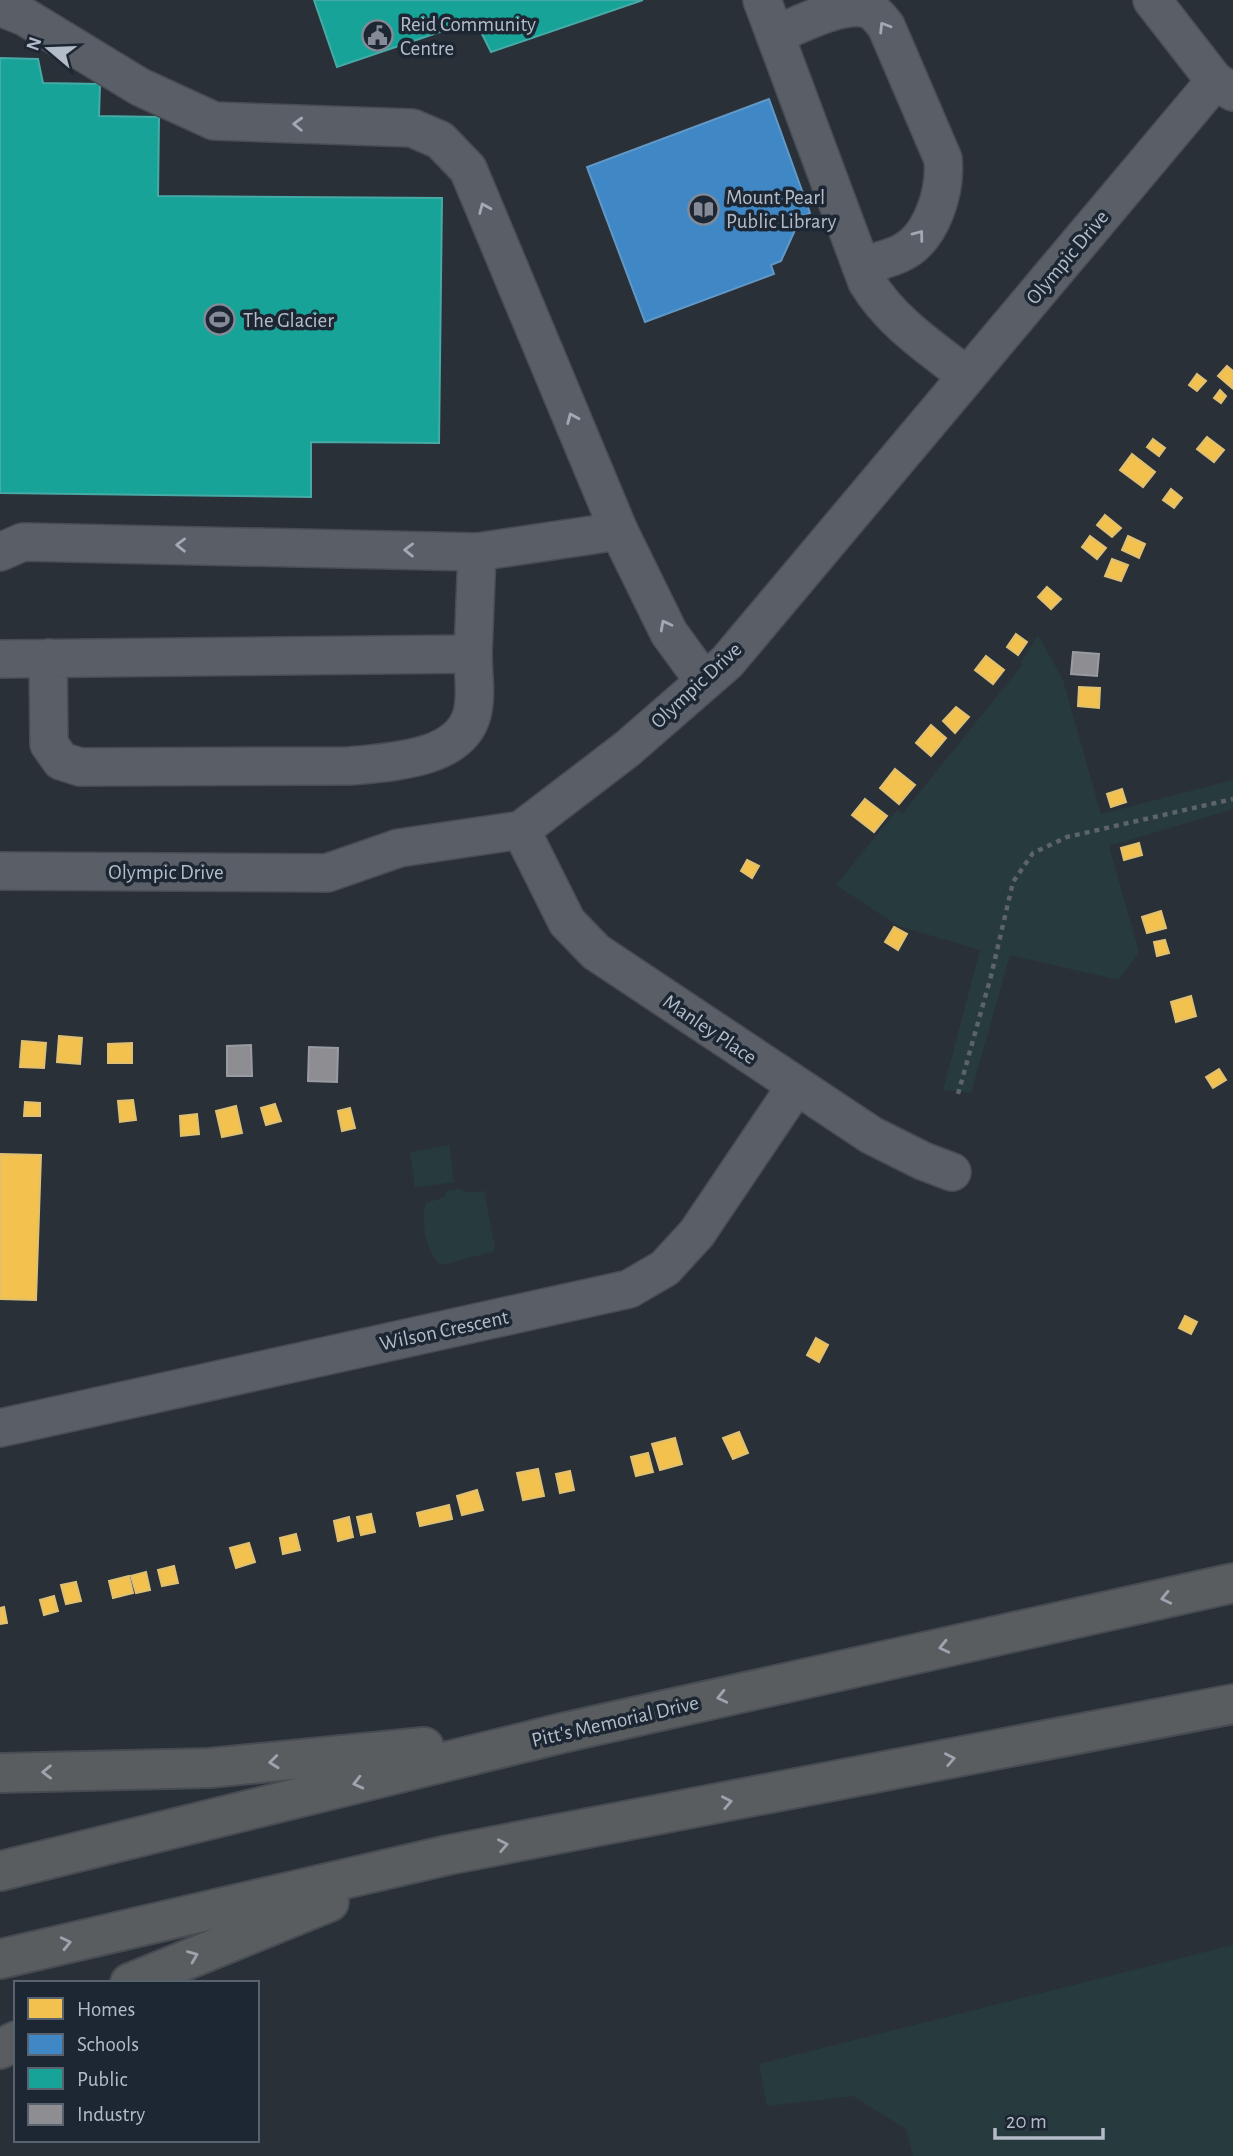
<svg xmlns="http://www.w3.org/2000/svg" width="1233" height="2156" font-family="'Alegreya Sans',sans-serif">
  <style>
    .green { fill: #273a3e }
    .homes { fill: #f2c14e; stroke: #dfc073; stroke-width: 2 }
    .schools { fill: #3f88c5; stroke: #6298c6; stroke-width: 2 }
    .public { fill: #17a398; stroke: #46aaa7; stroke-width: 2 }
    .industry { fill: #8d8d92; stroke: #999ba2; stroke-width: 2 }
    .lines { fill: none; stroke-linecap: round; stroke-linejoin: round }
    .minor-casing { stroke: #484c53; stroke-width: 40 }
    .highway-casing { stroke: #474c53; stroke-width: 42 }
    .path { stroke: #5d636a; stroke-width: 4.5; stroke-dasharray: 5 5; stroke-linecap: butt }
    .minor { stroke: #5a5e66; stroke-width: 37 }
    .highway { stroke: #5a5d60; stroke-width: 38 }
    .oneway { stroke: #a2a9b5 }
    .oneway2 { stroke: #9ea4af }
    .labels { text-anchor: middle; stroke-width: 7; stroke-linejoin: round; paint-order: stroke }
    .poi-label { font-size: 21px; fill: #b4bcc9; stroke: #1d2633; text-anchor: start }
    .street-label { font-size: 21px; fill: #b4bcc9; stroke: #1d2633 }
  </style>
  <rect width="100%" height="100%" fill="#2a3038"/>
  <g class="green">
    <path d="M1038,635L1063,680L1101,814L1233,780V809L1109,846L1139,952L1119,980L1010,955L971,1093L943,1090L980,950L898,926L836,885L897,810L902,814L1023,664L1021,662Z"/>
    <path d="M449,1145L454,1182L415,1188L410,1152Z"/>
    <path d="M458,1189L468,1192L484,1191L495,1248L492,1252L441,1265C426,1253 420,1220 426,1203L445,1197L446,1191Z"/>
    <path d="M1233,1945V2156H913L906,2129L853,2096L767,2106L759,2064Z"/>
  </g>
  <g class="homes">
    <path d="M1227,366L1233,371L1232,388L1218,376Z"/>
    <path d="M1197,374L1206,381L1197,391L1189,385Z"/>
    <path d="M1220,390L1226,396L1221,403L1214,398Z"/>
    <path d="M1207,437L1224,450L1214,462L1197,449Z"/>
    <path d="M1153,439L1165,448L1159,456L1147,447Z"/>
    <path d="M1132,454L1155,472L1143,487L1120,470Z"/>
    <path d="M1171,489L1182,498L1174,508L1163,500Z"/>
    <path d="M1105,515L1121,528L1112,537L1097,525Z"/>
    <path d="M1090,536L1106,548L1097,559L1082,547Z"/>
    <path d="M1128,536L1145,544L1139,558L1122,550Z"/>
    <path d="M1112,559L1128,565L1121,581L1105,576Z"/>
    <path d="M1047,587L1061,599L1051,609L1038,597Z"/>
    <path d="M1016,634L1027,642L1018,655L1007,647Z"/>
    <path d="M986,656L1004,670L993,684L975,670Z"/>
    <path d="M1079,687L1100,688L1099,708L1078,706Z"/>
    <path d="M956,707L969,717L955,733L943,721Z"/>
    <path d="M931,725L946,738L931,756L916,743Z"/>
    <path d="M895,769L915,785L899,804L880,788Z"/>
    <path d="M1122,789L1126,802L1111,807L1107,794Z"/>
    <path d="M865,799L887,816L874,832L852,815Z"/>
    <path d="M1139,843L1142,855L1124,860L1121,848Z"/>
    <path d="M747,860L759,866L752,878L741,871Z"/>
    <path d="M1161,911L1166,928L1147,933L1142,917Z"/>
    <path d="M894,927L907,934L898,950L885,942Z"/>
    <path d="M1165,940L1169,953L1157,956L1154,942Z"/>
    <path d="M1191,996L1196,1016L1176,1022L1171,1002Z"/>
    <path d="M59,1036L82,1038L80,1064L57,1062Z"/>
    <path d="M22,1041L46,1043L44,1068L20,1067Z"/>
    <path d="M132,1043V1063H108V1044Z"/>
    <path d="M1219,1069L1226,1080L1213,1088L1206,1077Z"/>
    <path d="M133,1100L136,1120L120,1122L118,1101Z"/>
    <path d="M25,1102L40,1103V1116H24Z"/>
    <path d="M275,1104L281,1121L266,1125L261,1108Z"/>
    <path d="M236,1106L242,1133L222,1137L216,1111Z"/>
    <path d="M350,1108L355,1128L342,1131L338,1111Z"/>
    <path d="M197,1114L199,1134L181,1136L180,1116Z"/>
    <path d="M0,1154L41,1155L36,1300L0,1299Z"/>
    <path d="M1185,1316L1197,1322L1191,1334L1179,1328Z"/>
    <path d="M816,1338L828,1345L819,1362L807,1355Z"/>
    <path d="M739,1432L748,1453L733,1459L723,1438Z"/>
    <path d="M675,1438L682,1464L660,1470L652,1444Z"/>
    <path d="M648,1453L653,1472L636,1476L631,1457Z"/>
    <path d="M538,1469L544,1496L523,1500L517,1473Z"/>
    <path d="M570,1471L574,1490L560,1493L556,1474Z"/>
    <path d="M477,1490L483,1510L462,1515L457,1496Z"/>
    <path d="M449,1505L452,1519L420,1526L417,1513Z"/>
    <path d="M371,1514L375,1532L361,1535L357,1517Z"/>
    <path d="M349,1517L353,1537L338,1541L334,1521Z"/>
    <path d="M296,1534L300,1550L283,1554L280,1538Z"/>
    <path d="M249,1543L255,1562L236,1568L230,1548Z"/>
    <path d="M174,1566L178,1583L162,1586L158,1570Z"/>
    <path d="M146,1572L150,1590L136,1593L131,1576Z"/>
    <path d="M129,1576L133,1593L113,1598L109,1581Z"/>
    <path d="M76,1582L81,1601L66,1604L61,1585Z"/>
    <path d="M54,1596L58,1611L44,1615L40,1600Z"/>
    <path d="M4,1607L7,1623L0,1624V1608Z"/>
  </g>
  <path class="schools" d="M769,99L810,213L793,220L796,228L781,261L771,265L774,274L645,322L587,167Z"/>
  <g class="public">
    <path d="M314,0H643L491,52L475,20L337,67Z"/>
    <path d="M0,58L38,59L43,83L100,84L99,116L159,117L158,196L442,198L439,443L311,442V497L0,493Z"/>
  </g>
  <g class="industry">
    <path d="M1073,652L1099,654L1097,676L1071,674Z"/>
    <path d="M251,1045L252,1076H227V1046Z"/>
    <path d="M309,1047L338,1048L337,1082L308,1081Z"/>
  </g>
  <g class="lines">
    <defs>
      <g id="minor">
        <path d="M762,0L867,282C891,322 931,348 967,376"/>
        <path d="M1152,0L1215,81L1233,92"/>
        <path d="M0,7L25,17L140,87L214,121L412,128L440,140L468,169L619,531L669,633L704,681"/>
        <path d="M775,35C799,25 845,0 870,10C876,13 881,20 886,26L943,159C946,189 933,236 903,252C891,259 874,262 861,266"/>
        <path d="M0,552L23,542L477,552L619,531"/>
        <path d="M473,654L477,552"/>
        <path d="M0,659L473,654C473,673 477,696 472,714C460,760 390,762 350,766L80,767L61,761L49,744L48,658"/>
        <path d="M521,830L567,922L596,952L871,1135L923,1161L952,1172"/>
        <path d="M0,871L327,873L399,848L521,830L627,749L727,662L1215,81"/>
        <path d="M0,1428L629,1289L665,1268L697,1233L796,1086"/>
      </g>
      <g id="highway">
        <path d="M0,1773L209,1768L424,1747"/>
        <path d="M0,1871L562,1733L1233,1583"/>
        <path d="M0,1959L448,1855L1233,1704"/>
        <path d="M130,1983L329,1902"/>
        <path d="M0,2049L16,2041"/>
      </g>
    </defs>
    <use href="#minor" class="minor-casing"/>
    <use href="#highway" class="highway-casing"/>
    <path class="path" d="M958,1094L991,976L1013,882L1033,853L1067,837L1233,799"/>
    <use href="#minor" class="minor"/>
    <use href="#highway" class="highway"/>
  </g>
  <defs><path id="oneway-chevron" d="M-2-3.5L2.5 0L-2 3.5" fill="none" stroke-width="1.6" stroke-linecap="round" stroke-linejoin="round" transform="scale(1.75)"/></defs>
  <g class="oneway">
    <use href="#oneway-chevron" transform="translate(884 27) rotate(-122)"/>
    <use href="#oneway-chevron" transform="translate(298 124) rotate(-178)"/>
    <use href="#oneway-chevron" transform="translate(484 208) rotate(-113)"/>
    <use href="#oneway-chevron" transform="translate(919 235) rotate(-53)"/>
    <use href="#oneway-chevron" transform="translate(572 418) rotate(-113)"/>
    <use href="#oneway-chevron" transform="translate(181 545) rotate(-179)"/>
    <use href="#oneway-chevron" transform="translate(409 550) rotate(-179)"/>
    <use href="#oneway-chevron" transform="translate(665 625) rotate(-118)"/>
  </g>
  <g class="oneway2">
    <use href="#oneway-chevron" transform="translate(1166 1598) rotate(167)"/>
    <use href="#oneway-chevron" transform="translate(944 1647) rotate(167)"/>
    <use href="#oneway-chevron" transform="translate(722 1697) rotate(167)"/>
    <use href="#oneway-chevron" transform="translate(950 1759) rotate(-11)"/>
    <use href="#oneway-chevron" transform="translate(274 1762) rotate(174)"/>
    <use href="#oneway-chevron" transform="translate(47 1772) rotate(179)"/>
    <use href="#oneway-chevron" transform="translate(358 1783) rotate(166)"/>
    <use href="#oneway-chevron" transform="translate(727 1802) rotate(-11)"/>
    <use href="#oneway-chevron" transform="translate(503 1845) rotate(-11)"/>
    <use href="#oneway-chevron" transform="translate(66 1943) rotate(-13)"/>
    <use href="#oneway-chevron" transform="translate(193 1956) rotate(-22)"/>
  </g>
  <defs>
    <symbol id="civic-ring" viewBox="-11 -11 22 22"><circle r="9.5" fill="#1d2633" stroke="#848b96" stroke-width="1.5"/><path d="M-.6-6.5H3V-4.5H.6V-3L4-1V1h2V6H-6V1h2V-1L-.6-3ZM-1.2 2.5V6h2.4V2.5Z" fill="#848b96"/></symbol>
    <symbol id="library-ring" viewBox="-11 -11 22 22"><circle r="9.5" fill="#1d2633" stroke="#848b96" stroke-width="1.5"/><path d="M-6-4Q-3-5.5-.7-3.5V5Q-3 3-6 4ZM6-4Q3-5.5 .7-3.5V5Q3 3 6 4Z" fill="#848b96"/></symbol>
    <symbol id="stadium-ring" viewBox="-11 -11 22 22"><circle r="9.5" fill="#1d2633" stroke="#848b96" stroke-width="1.5"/><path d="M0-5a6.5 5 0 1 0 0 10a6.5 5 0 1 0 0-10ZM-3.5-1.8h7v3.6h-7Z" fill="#848b96"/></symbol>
  </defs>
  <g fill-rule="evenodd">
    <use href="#civic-ring" x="360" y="18" width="35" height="35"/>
    <use href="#library-ring" x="686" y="192" width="35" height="35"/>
    <use href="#stadium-ring" x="202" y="302" width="35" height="35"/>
  </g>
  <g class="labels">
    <g class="poi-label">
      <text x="400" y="31">Reid Community<tspan x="400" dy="24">Centre</tspan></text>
      <text x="726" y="204">Mount Pearl<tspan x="726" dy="24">Public Library</tspan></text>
      <text x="243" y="327">The Glacier</text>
    </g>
    <g class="street-label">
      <text transform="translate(1067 257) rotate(-50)" y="7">Olympic Drive</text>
      <text transform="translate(696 685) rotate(-43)" y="7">Olympic Drive</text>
      <text x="166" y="879">Olympic Drive</text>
      <text transform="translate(710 1029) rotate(34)" y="7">Manley Place</text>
      <text transform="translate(444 1330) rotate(-12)" y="7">Wilson Crescent</text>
      <text transform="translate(615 1721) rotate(-13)" y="7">Pitt's Memorial Drive</text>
    </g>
  </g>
  <rect x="14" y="1981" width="245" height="161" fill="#1d2633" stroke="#59626f" stroke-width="2"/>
  <rect x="28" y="1998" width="35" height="21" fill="#f2c14e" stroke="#59626f" stroke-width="2"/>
  <text x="77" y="2016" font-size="21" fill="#b4bcc9">Homes</text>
  <rect x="28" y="2034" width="35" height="21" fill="#3f88c5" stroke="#59626f" stroke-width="2"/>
  <text x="77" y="2051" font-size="21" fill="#b4bcc9">Schools</text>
  <rect x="28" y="2068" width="35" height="21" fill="#17a398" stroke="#59626f" stroke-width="2"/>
  <text x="77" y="2086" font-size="21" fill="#b4bcc9">Public</text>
  <rect x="28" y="2104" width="35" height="21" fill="#8d8d92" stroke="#59626f" stroke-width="2"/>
  <text x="77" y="2121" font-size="21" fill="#b4bcc9">Industry</text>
  <g transform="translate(49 49) rotate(289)" stroke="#1d2633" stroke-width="5" paint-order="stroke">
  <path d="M0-5L12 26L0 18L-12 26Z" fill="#b4bcc9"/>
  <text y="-10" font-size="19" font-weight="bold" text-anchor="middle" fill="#b4bcc9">N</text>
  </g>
  <path d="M995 2128v10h108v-10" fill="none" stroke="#b4bcc9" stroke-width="3.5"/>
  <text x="1006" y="2128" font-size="21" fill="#b4bcc9" stroke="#1d2633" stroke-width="5" paint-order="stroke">20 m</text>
</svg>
